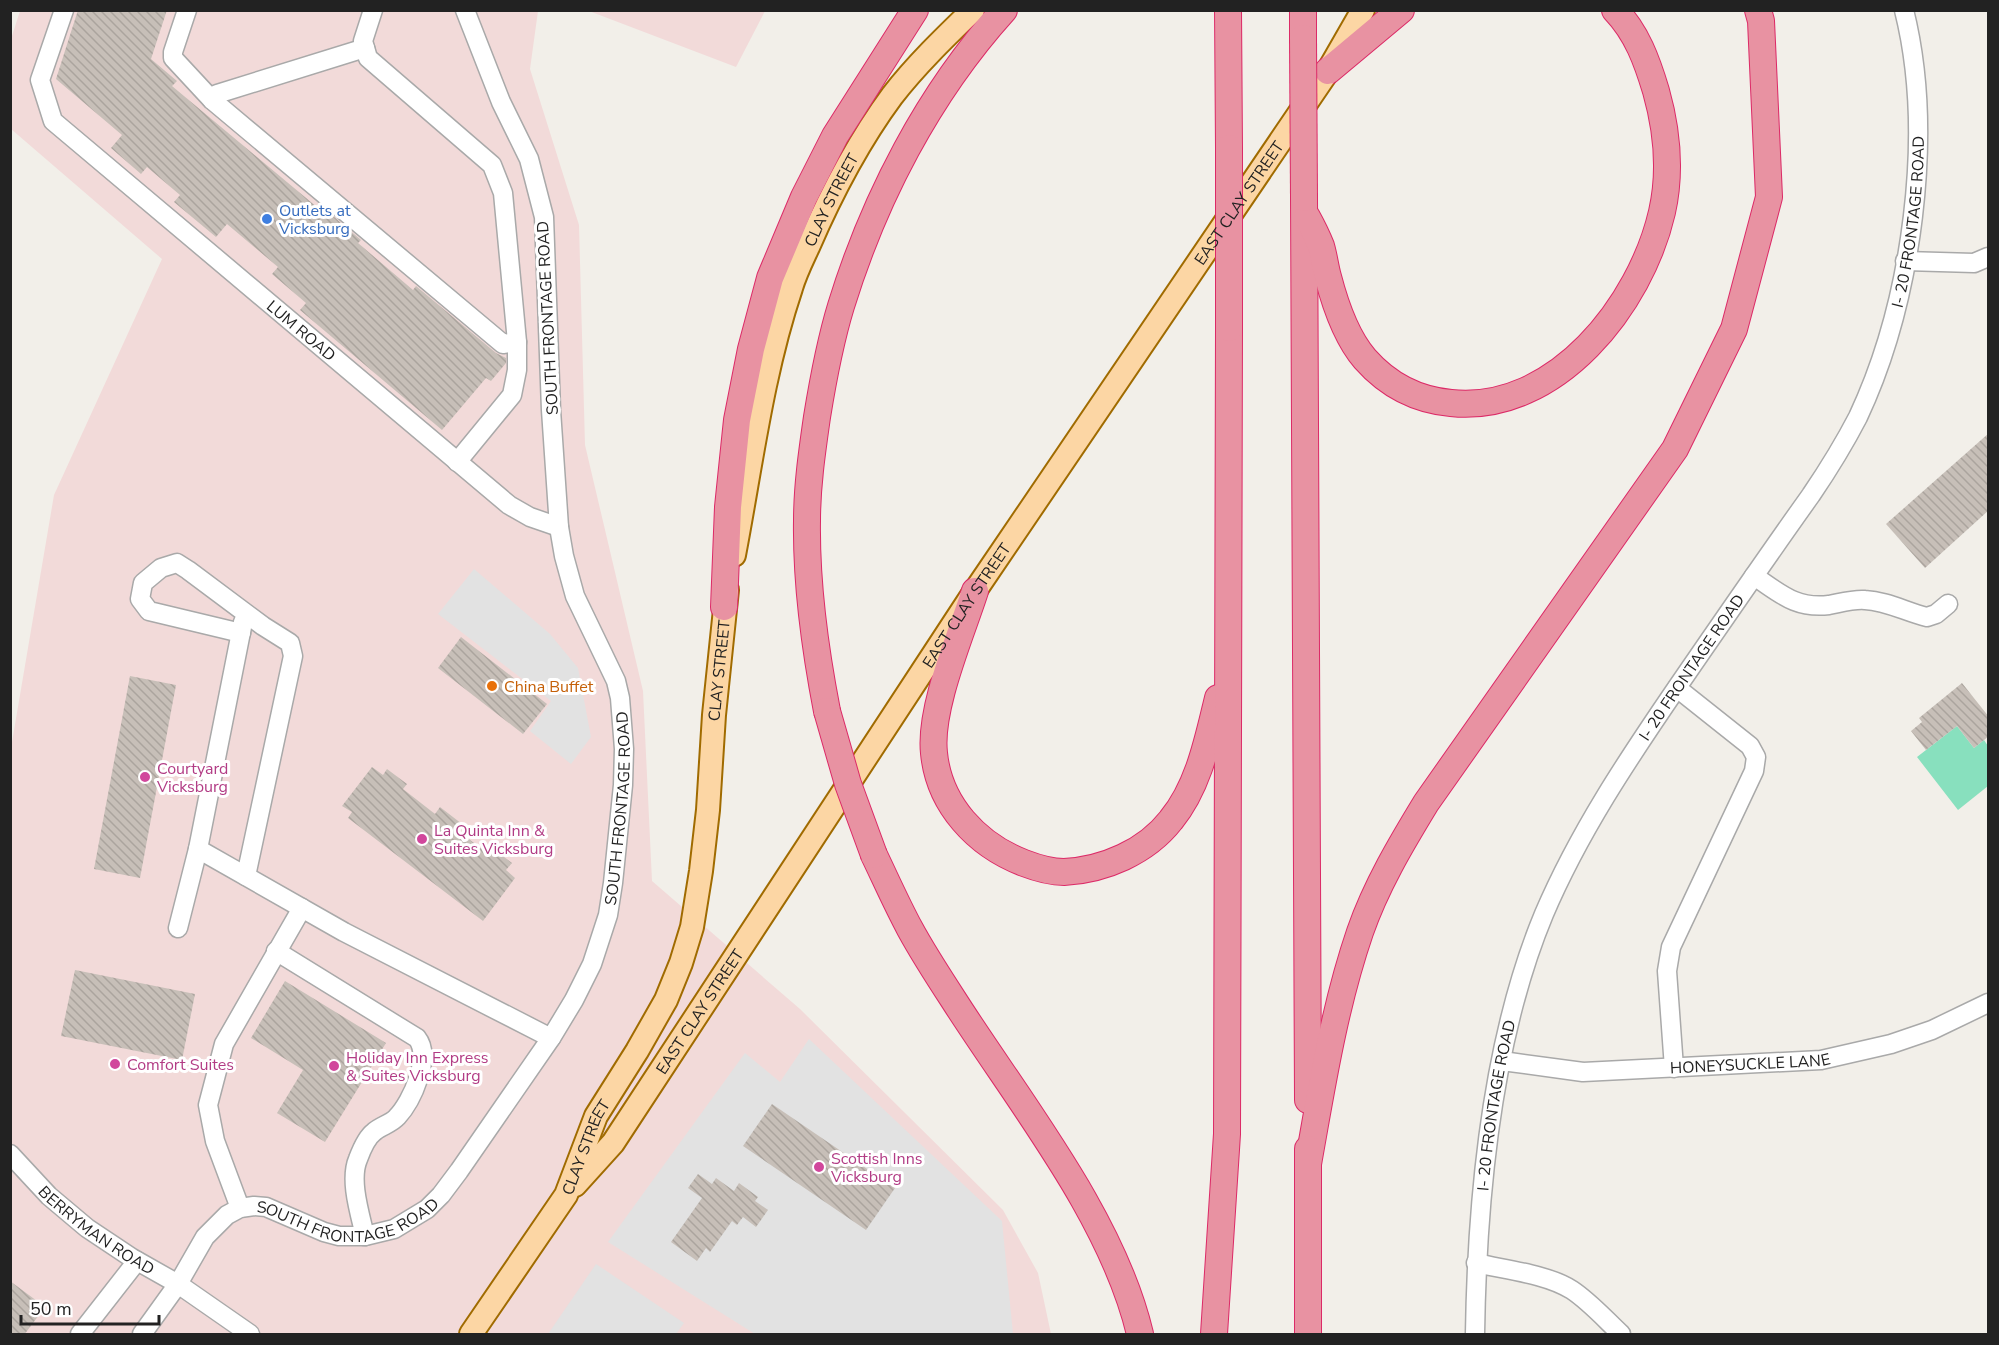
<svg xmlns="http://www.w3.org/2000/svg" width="1999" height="1345" font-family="'Nunito Sans',sans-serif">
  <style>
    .commercial { fill: #f2dad9 }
    .pitch { fill: #88e0be }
    .parking { fill: #e2e2e2 }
    .building { fill: url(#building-back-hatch) }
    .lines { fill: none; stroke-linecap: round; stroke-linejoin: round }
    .minor-casing { stroke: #a9a9a9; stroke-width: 21 }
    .major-casing { stroke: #a06b00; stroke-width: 26 }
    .highway-casing { stroke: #dc2a67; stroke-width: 28 }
    .minor { stroke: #fff; stroke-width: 18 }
    .major { stroke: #fcd6a4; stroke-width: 22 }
    .highway { stroke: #e892a2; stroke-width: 26 }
    .highway-bridge-casing { stroke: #dc2a67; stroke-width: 28; stroke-linecap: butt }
    .highway-bridge { stroke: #e892a2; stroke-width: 26 }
    .shop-dot { fill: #3f7fe0; stroke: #fff; stroke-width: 2 }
    .food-dot { fill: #e8710a; stroke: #fff; stroke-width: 2 }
    .hotel-dot { fill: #d1479c; stroke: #fff; stroke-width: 2 }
    .labels { text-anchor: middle; stroke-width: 6; stroke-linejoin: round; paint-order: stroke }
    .street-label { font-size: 16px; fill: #222; stroke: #fff }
    .shop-label { font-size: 16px; fill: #366cbe; stroke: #fff; text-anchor: start }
    .food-label { font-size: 16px; fill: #c56008; stroke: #fff; text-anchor: start }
    .hotel-label { font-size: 16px; fill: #b23c85; stroke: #fff; text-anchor: start }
  </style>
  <defs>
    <pattern id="building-back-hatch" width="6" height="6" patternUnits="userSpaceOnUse" patternTransform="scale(1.5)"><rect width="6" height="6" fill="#c7bfb8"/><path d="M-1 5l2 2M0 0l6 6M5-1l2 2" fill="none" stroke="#aba49e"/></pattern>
  </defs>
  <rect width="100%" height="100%" fill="#f2efe9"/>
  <g class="commercial">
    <path d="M20,11H538L530,69L579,225L585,445L643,691L652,881L800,1009L1003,1210L1038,1273L1051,1334H11V748L54,495L162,259L11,129V39Z"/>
    <path d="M589,11H765L736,67Z"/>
  </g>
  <path class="pitch" d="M1957,726L1974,748L1984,740L1988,746V786L1958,810L1917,757Z"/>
  <g class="parking">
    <path d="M474,569L550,634L578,668L591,737L571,764L530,731L551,701L438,614Z"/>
    <path d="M809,1039L1002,1221L1013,1334H755L608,1242L745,1053L780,1082Z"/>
    <path d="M596,1264L684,1323L676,1334H548Z"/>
  </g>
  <g class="building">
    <path d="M78,10H167L151,59L177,81L172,86L324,213L326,210L361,240L358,243L413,290L416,286L496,353L506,358V363L491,381L486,378L442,430L300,310L306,303L272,274L278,267L227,224L216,237L174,202L180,195L147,167L141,174L111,148L122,135L56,79Z"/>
    <path d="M1989,433V510L1925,568L1886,524Z"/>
    <path d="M461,637L547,704L523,734L438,668Z"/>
    <path d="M130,676L176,685L140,878L94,869Z"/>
    <path d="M1962,683L1989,717V736L1974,748L1957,726L1926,750L1911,731L1922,722L1919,718Z"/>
    <path d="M372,767L383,775L387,769L407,784L403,789L435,814L440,807L462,824L457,830L487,853L491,847L512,863L506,870L515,878L483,921L348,818L352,812L342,806Z"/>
    <path d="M75,970L195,994L182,1060L61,1036Z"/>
    <path d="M285,981L386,1043L325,1142L277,1113L303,1070L251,1038Z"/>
    <path d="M772,1104L895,1188L866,1230L743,1146Z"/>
    <path d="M698,1174L712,1184L716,1178L734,1191L739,1183L758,1197L755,1201L768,1210L756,1227L743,1217L737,1225L732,1221L710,1252L706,1248L697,1261L671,1242L702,1198L688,1188Z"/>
    <path d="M10,1281L45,1307L24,1335H10Z"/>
  </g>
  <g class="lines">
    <defs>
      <g id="minor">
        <path id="s1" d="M64,10L40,80L53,121L509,505L530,517L559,527"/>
        <path d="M187,10L173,52V58L212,100L503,344L517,342"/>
        <path d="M373,10L363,41L368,58L492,165L503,193L517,342V370L512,395L457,462"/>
        <path d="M212,100L217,94L365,48"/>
        <path d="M1905,261L1974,263L1988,257"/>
        <path d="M1754,576C1780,593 1795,609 1829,605C1840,603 1853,599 1865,600C1887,601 1906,612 1927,617L1936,614L1948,604"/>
        <path d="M241,633L149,611L140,599L143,583L161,568L177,563L188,570L263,626L290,643L293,656L246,876"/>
        <path d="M198,849L344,932L551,1038"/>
        <path d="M178,928L198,849L243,622"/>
        <path d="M276,951L417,1038C432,1057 412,1101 397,1117C391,1124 380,1126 374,1132C367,1137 361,1151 358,1159C349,1180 360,1214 365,1236"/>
        <path id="s2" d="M1502,1061L1583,1072L1821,1060L1891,1044L1932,1030L1988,1003"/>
        <path d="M1674,1068L1667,971L1671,947L1754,771L1756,757L1750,746L1677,688"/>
        <path id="s3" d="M10,1154L49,1196L87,1228L132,1258L178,1284L250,1334"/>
        <path d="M240,1208L215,1141L208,1105L224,1044L302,908"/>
        <path d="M1476,1263C1506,1270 1547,1274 1572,1290C1590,1302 1605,1319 1621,1334"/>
        <path d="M80,1334L137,1261"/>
        <path id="s4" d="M142,1334L178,1284L205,1237L227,1215L240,1208L254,1206L266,1207L324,1232L339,1236H365L394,1229L427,1209L441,1195L459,1171L551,1038L574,1000L592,964L608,915L613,883L623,785L624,749L620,698L616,681L575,596L564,556L559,527L551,410L544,217L529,159L501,102L465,10"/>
        <path id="s5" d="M1475,1334C1477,1198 1491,1041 1544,914C1579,832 1628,759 1678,686C1722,622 1766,558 1811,495C1828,470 1844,444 1858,417C1912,302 1935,134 1904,10"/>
      </g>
      <g id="major">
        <path id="s6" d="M734,555C751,466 762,374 791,288C795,274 802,260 808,247C831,194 858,142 892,96C916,65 945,37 973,10"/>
        <path id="s7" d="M575,1185L613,1143L975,591L1328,71L1363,10"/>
        <path id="s8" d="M471,1334L566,1195L596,1116L637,1051L666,1000L681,963L692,927L701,871L708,810L714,715L727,590"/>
      </g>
      <g id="highway">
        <path d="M1228,10L1229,148"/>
        <path d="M1303,10V38"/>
        <path d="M1328,71L1401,10"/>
        <path d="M1304,198L1308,1100"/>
        <path d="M1307,217C1312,226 1317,236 1321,246C1324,256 1325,266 1328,277C1335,304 1346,337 1365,359C1388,385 1417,400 1451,403C1556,414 1641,304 1662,212C1671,172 1667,130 1656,91C1647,61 1637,33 1615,10"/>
        <path d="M975,591C961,635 929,708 934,753C939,805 977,845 1024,863C1037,868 1051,872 1064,872C1104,870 1146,852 1171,820C1199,786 1208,739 1218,698"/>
        <path d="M724,607L728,507L737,420L751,349L770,278L804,197L835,136L915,10"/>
        <path d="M827,711C815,649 806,585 807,521C807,486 812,452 817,417C823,380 830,342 841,306C874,199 928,94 1004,10"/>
        <path d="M874,855C886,880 897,905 910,929C923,953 938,976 953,999C1018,1101 1112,1216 1140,1334"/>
        <path d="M1308,1164C1322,1086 1334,1008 1360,932C1376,886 1401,844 1426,803L1675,449L1734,329L1769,197L1761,21L1758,10"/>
        <path d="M1214,1334L1227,1134L1229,328"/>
        <path d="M1308,1334V1149"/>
      </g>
    </defs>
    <use href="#minor" class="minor-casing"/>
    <use href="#major" class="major-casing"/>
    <use href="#highway" class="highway-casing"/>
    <use href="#minor" class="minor"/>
    <use href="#major" class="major"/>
    <use href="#highway" class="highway"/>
    <defs>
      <g id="highway-bridge">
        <path d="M1303,38L1304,198"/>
        <path d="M1229,148V328"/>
        <path d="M827,711L848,784L874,855"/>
      </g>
    </defs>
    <use href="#highway-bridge" class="highway-bridge-casing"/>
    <use href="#highway-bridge" class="highway-bridge"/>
  </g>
  <circle class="shop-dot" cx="267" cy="219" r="6"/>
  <circle class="food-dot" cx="492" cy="686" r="6"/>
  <g class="hotel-dot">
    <circle cx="145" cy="777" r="6"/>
    <circle cx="422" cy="839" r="6"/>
    <circle cx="115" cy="1064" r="6"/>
    <circle cx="334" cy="1066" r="6"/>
    <circle cx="819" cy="1167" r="6"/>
  </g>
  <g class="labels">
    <g class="street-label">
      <text dy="6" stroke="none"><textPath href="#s6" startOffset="370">CLAY STREET</textPath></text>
      <text dy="6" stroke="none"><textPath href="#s7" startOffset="1186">EAST CLAY STREET</textPath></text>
      <text dy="6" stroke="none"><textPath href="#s5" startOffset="1220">I- 20 FRONTAGE ROAD</textPath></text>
      <text transform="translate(547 318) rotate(-93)" y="6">SOUTH FRONTAGE ROAD</text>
      <text dy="6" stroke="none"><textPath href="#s1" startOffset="442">LUM ROAD</textPath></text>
      <text dy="6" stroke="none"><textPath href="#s7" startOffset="700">EAST CLAY STREET</textPath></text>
      <text dy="6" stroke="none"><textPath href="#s5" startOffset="716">I- 20 FRONTAGE ROAD</textPath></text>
      <text dy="6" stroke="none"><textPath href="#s8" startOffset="724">CLAY STREET</textPath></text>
      <text dy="6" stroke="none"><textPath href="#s4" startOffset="816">SOUTH FRONTAGE ROAD</textPath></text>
      <text dy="6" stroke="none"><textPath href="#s7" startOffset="214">EAST CLAY STREET</textPath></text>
      <text dy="6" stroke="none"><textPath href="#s2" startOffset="249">HONEYSUCKLE LANE</textPath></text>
      <text dy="6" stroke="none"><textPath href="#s5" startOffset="230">I- 20 FRONTAGE ROAD</textPath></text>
      <text dy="6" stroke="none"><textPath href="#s8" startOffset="220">CLAY STREET</textPath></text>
      <text dy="6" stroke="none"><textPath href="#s4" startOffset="276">SOUTH FRONTAGE ROAD</textPath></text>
      <text dy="6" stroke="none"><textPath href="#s3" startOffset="116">BERRYMAN ROAD</textPath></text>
    </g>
    <g class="shop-label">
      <text x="279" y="216">Outlets at<tspan x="279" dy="18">Vicksburg</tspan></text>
    </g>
    <g class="food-label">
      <text x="504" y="692">China Buffet</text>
    </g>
    <g class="hotel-label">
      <text x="157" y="774">Courtyard<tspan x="157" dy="18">Vicksburg</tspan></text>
      <text x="434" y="836">La Quinta Inn &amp;<tspan x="434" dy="18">Suites Vicksburg</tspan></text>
      <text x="346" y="1063">Holiday Inn Express<tspan x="346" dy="18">&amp; Suites Vicksburg</tspan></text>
      <text x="127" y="1070">Comfort Suites</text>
      <text x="831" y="1164">Scottish Inns<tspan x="831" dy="18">Vicksburg</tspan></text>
    </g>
  </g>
  <rect width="1999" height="1345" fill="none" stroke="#222222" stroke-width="24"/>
  <path d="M21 1315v9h138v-9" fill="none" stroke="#222222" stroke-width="3"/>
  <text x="30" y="1315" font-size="18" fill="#222222" stroke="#ffffff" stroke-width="4.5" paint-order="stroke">50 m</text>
</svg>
